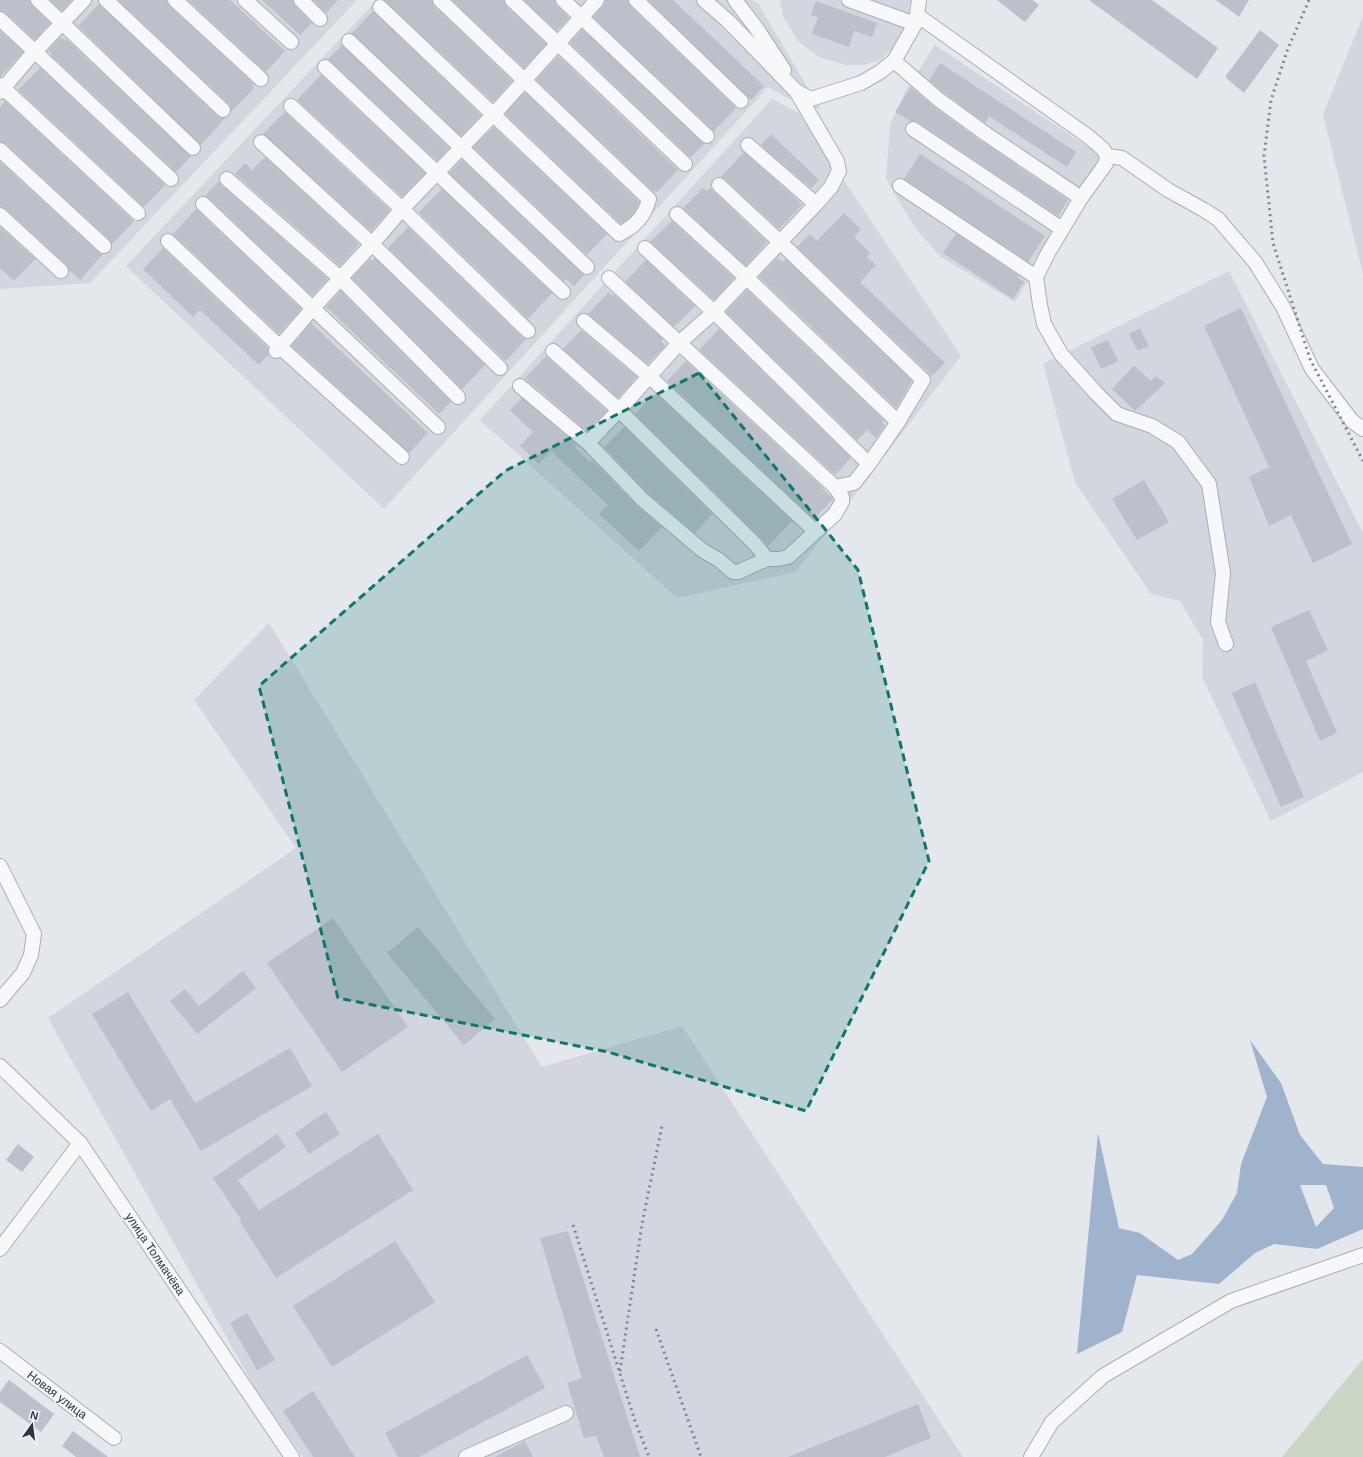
<svg xmlns="http://www.w3.org/2000/svg" width="1363" height="1457" font-family="Arial,sans-serif">
  <style>
    .built { fill: #d2d6de }
    .green { fill: #c9d6c5 }
    .water { fill: #9fb4cc; fill-rule: evenodd }
    .building { fill: #bbc0ca }
    .lines { fill: none; stroke-linecap: round; stroke-linejoin: round }
    .minor-casing { stroke: #a9aeb7; stroke-width: 16 }
    .minor { stroke: #f7f8fa; stroke-width: 14 }
    .rail { stroke: #7d8696; stroke-width: 3; stroke-dasharray: 2 4; stroke-linecap: butt }
    .marked { fill: #0f766e; fill-opacity: 0.2; stroke: #0f766e; stroke-width: 3; stroke-dasharray: 8 5; stroke-linejoin: round }
    .labels { text-anchor: middle; stroke-width: 3; stroke-linejoin: round; paint-order: stroke }
    .street-label { font-size: 12px; fill: #2b3445; stroke: #f4f6f9 }
  </style>
  <rect width="100%" height="100%" fill="#e4e7ec"/>
  <g class="built">
    <path d="M0,0H357L90,283L0,289Z"/>
    <path d="M377,0H753L759,5L821,110L787,98L768,87L384,509L126,266Z"/>
    <path d="M780,0H911L908,16L901,35L890,51L881,60L863,65H846L819,57L798,41L783,16Z"/>
    <path d="M1363,16V274L1323,115Z"/>
    <path d="M935,45L1103,157L1015,302L941,257L915,228L886,179L890,125L906,90Z"/>
    <path d="M772,99L799,113L961,356L796,572L677,598L480,420Z"/>
    <path d="M1229,271L1363,533V772L1271,821L1202,677L1203,640L1180,601L1151,594L1075,482L1043,364Z"/>
    <path d="M269,623L542,1067L682,1026L963,1457H303L256,1390L48,1018L296,848L194,700Z"/>
  </g>
  <path class="green" d="M1363,1359V1457H1282Z"/>
  <path class="water" d="M1250,1040L1281,1083L1300,1135L1323,1164L1363,1167V1229L1317,1249L1274,1244L1255,1253L1219,1284L1137,1275L1122,1332L1077,1354L1098,1133L1119,1228L1140,1233L1178,1260L1192,1254L1222,1220L1237,1193L1241,1164L1267,1097ZM1300,1185H1326L1334,1208L1316,1227Z"/>
  <g class="building">
    <path d="M0,0H30L32,6L50,23L35,40L6,13L0,11Z"/>
    <path d="M50,0H72L62,11Z"/>
    <path d="M118,0H167L169,6L254,84L252,86L254,88L231,112V107L229,104Z"/>
    <path d="M188,0H230L285,51L266,72Z"/>
    <path d="M262,0H293L295,6L312,23L300,35Z"/>
    <path d="M313,0H338L326,13Z"/>
    <path d="M384,0H432L434,6L512,81L493,102Z"/>
    <path d="M452,0H504L506,6L546,44L524,68Z"/>
    <path d="M524,0H555L557,6L569,18L557,31Z"/>
    <path d="M605,0H628L630,6L736,108L714,131L593,17L604,5Z"/>
    <path d="M648,0H673L764,86L751,100Z"/>
    <path d="M997,0H1032L1039,5L1025,22Z"/>
    <path d="M1089,0H1152L1218,48L1197,79Z"/>
    <path d="M1216,0H1249L1239,17Z"/>
    <path d="M816,1L877,23L872,37L854,31L849,47L812,34L818,17L811,15Z"/>
    <path d="M99,4L217,116L221,118H225L201,145L78,26Z"/>
    <path d="M373,11L481,115L461,136L352,33Z"/>
    <path d="M582,29L704,144L692,156L690,157L570,43Z"/>
    <path d="M1260,30L1279,45L1244,93L1225,77Z"/>
    <path d="M0,31L23,52L0,77Z"/>
    <path d="M61,37L65,41L66,39L190,156V157L176,172L51,55L52,54L48,50Z"/>
    <path d="M342,45L449,148L437,161L328,59Z"/>
    <path d="M558,56L678,170L657,192L656,191L654,192L536,80Z"/>
    <path d="M940,63L1076,152L1067,167L989,116L985,123L943,92L929,80Z"/>
    <path d="M40,68L165,185L144,207L18,90Z"/>
    <path d="M321,75L425,173L402,197L297,100Z"/>
    <path d="M911,87L933,106L981,141L1068,200L1058,216L918,122L914,121H910L895,112Z"/>
    <path d="M525,92L639,202L635,211L629,218L621,224L505,114Z"/>
    <path d="M5,101L134,221L112,244L110,240L6,144L0,142V107Z"/>
    <path d="M285,112L390,210L371,231L263,134Z"/>
    <path d="M494,127L607,234L587,255L473,147Z"/>
    <path d="M771,134L819,180L811,188L761,145Z"/>
    <path d="M744,152L799,201H798L802,205L779,229L725,179L721,177Z"/>
    <path d="M920,154L1045,236L1028,262L904,179Z"/>
    <path d="M265,157L359,244L340,266L235,174L245,163L252,170Z"/>
    <path d="M462,160L584,275L574,286L566,279L564,281L449,173Z"/>
    <path d="M0,162L98,252L103,254L80,280L69,270L67,265L6,209L0,207Z"/>
    <path d="M218,182L328,279L312,296L209,198L205,196Z"/>
    <path d="M711,187L713,191L767,242L746,266L683,208L703,188L707,191Z"/>
    <path d="M442,189L552,293L528,319L420,214L419,212Z"/>
    <path d="M196,209L301,309L279,334L173,234Z"/>
    <path d="M844,213L861,229L854,237L870,253L867,257L876,265L860,282L945,363L932,376L797,247L810,234L817,241Z"/>
    <path d="M672,221L734,278L714,300L650,242Z"/>
    <path d="M0,227L35,259L14,281L0,268Z"/>
    <path d="M408,227L522,337L526,339L506,361L388,248Z"/>
    <path d="M956,233L1019,276L1018,278L1024,282L1013,299L943,253Z"/>
    <path d="M163,248L268,348V355L259,365L200,310L193,317L143,269Z"/>
    <path d="M375,258L485,365L462,389L352,278L370,259L372,261Z"/>
    <path d="M777,258L783,262L786,259L912,381L896,408L759,277Z"/>
    <path d="M646,260L695,306L674,327L625,282Z"/>
    <path d="M747,290L884,420L882,423L885,426L876,438L867,430L857,440L726,312Z"/>
    <path d="M341,291L451,402L439,414L326,307Z"/>
    <path d="M609,292L612,296L614,294L663,339L661,341L665,346L648,364L588,314Z"/>
    <path d="M1241,308L1352,544L1313,563L1291,515L1269,526L1249,477L1269,467L1204,326Z"/>
    <path d="M311,323L428,433L409,453L292,346Z"/>
    <path d="M1140,328L1149,346L1138,351L1129,334Z"/>
    <path d="M719,329L851,458L835,475L699,350Z"/>
    <path d="M581,330L637,377L618,398L563,349Z"/>
    <path d="M1108,340L1118,361L1101,369L1091,347Z"/>
    <path d="M546,356L607,411L587,431L525,378Z"/>
    <path d="M686,361L823,488H822L833,498V499L814,519L667,381Z"/>
    <path d="M1134,366L1151,381L1156,376L1165,383L1135,411L1112,389Z"/>
    <path d="M655,393L792,521L768,546L761,538L635,414Z"/>
    <path d="M522,398L577,445L575,447L590,462L592,460L637,506L662,527L639,551L599,514L608,505L551,451L539,464L520,446L533,432L510,410Z"/>
    <path d="M624,427L712,514L695,533L649,494L604,447Z"/>
    <path d="M1144,480L1169,522L1137,540L1112,499Z"/>
    <path d="M1309,610L1328,650L1306,661L1337,733L1320,741L1271,627Z"/>
    <path d="M1255,682L1304,797L1281,807L1232,693Z"/>
    <path d="M333,918L408,1027L342,1072L267,963Z"/>
    <path d="M418,927L495,1019L464,1045L387,953Z"/>
    <path d="M243,971L256,988L197,1034L170,1001L185,989L199,1006Z"/>
    <path d="M128,992L195,1103L290,1048L312,1086L201,1151L170,1099L151,1111L92,1014Z"/>
    <path d="M326,1112L340,1134L309,1154L295,1133Z"/>
    <path d="M277,1134L286,1147L238,1180L259,1210L378,1134L413,1190L276,1278L240,1222L242,1221L213,1178Z"/>
    <path d="M18,1144L34,1157L22,1172L6,1160Z"/>
    <path d="M568,1231L640,1457H604L596,1436L584,1438L567,1383L582,1378L540,1238Z"/>
    <path d="M395,1241L435,1302L332,1367L293,1306Z"/>
    <path d="M247,1313L275,1360L257,1370L230,1323Z"/>
    <path d="M527,1355L545,1388L419,1457H398L385,1433Z"/>
    <path d="M9,1380L54,1414L41,1432L0,1402V1392Z"/>
    <path d="M313,1391L355,1457H313L283,1411Z"/>
    <path d="M918,1404L931,1438L885,1457H788Z"/>
    <path d="M73,1431L108,1457H76L62,1446Z"/>
    <path d="M525,1441L533,1457H495Z"/>
  </g>
  <g class="lines">
    <defs>
      <g id="minor">
        <path d="M38,0L193,148"/>
        <path d="M106,0L223,110"/>
        <path d="M175,0L261,79"/>
        <path d="M245,0L291,42"/>
        <path d="M301,0L320,19"/>
        <path d="M512,0L685,164"/>
        <path d="M563,0L707,136"/>
        <path d="M636,0L741,101"/>
        <path d="M735,0L757,29L784,70"/>
        <path d="M849,0L915,24"/>
        <path d="M919,0L917,15L1089,137L1103,149L1107,156L1106,163L1102,169L1081,198L1048,253L1036,277L1040,305L1044,324L1061,354L1096,393L1117,414L1152,426L1178,442L1209,484L1223,573L1218,622L1226,644"/>
        <path d="M380,7L619,234C635,227 645,216 649,199L440,0"/>
        <path d="M0,19L171,179"/>
        <path d="M349,41L587,267"/>
        <path d="M894,61L938,99L986,134L1081,198"/>
        <path d="M325,67L563,292"/>
        <path d="M0,85L138,213"/>
        <path d="M796,91L811,99L861,83L880,72L894,61L915,24L917,15"/>
        <path d="M0,92L28,59L84,0"/>
        <path d="M291,106L402,209L528,331"/>
        <path d="M913,129L1062,229"/>
        <path d="M261,142L372,244L500,368"/>
        <path d="M748,145L816,204"/>
        <path d="M0,150L104,246"/>
        <path d="M1107,156L1122,158L1168,190L1204,210L1218,219L1255,262L1283,307L1312,369L1352,421L1363,429"/>
        <path d="M227,179L340,278L458,397"/>
        <path d="M900,186L1036,277"/>
        <path d="M203,204L438,427"/>
        <path d="M677,214L746,277L898,422"/>
        <path d="M0,215L61,271"/>
        <path d="M168,241L280,347L402,457"/>
        <path d="M645,248L714,312L869,464"/>
        <path d="M609,278L835,487"/>
        <path d="M584,321L650,377L815,531"/>
        <path d="M276,351L313,308L372,244L402,209L493,115L597,0"/>
        <path d="M553,351L619,410L755,544L767,559"/>
        <path d="M520,386L588,443L643,500L702,550L719,560L733,572H738L767,559H778L788,557L835,514L842,502V497L835,487L854,483L869,464L898,422L923,380L780,242L719,185"/>
        <path d="M588,443L619,410L679,343L714,312L816,204L831,187L839,171L837,161L796,91L728,21L704,0"/>
        <path d="M0,866L34,934L31,955L23,973L0,1000"/>
        <path d="M0,1066L80,1143L292,1457"/>
        <path d="M0,1249L80,1143"/>
        <path d="M0,1351L114,1438"/>
        <path d="M466,1457L566,1413"/>
        <path d="M1031,1457L1052,1422L1103,1376L1231,1301L1363,1255"/>
      </g>
    </defs>
    <use href="#minor" class="minor-casing"/>
    <use href="#minor" class="minor"/>
    <g class="rail">
      <path d="M1309,0L1287,51L1271,100L1264,156L1273,243L1310,359L1363,461"/>
      <path d="M573,1225L635,1421L649,1457"/>
      <path d="M656,1329L701,1457"/>
      <path d="M620,1371L642,1224L662,1126"/>
    </g>
  </g>
  <path class="marked" d="M699,373L858,570L929,861L806,1111L608,1052L338,998L259,686L505,471Z"/>
  <g class="labels">
    <g class="street-label">
      <text transform="translate(155 1254) rotate(56)" y="4">улица Толмачёва</text>
      <text transform="translate(57 1395) rotate(37)" y="4">Новая улица</text>
    </g>
  </g>
  <g transform="translate(32 1425) rotate(14)" stroke="#f4f6f9" stroke-width="3" paint-order="stroke">
  <path d="M0-3L7 15L0 10L-7 15Z" fill="#2b3445"/>
  <text y="-6" font-size="11" font-weight="bold" text-anchor="middle" fill="#2b3445">N</text>
  </g>
</svg>
